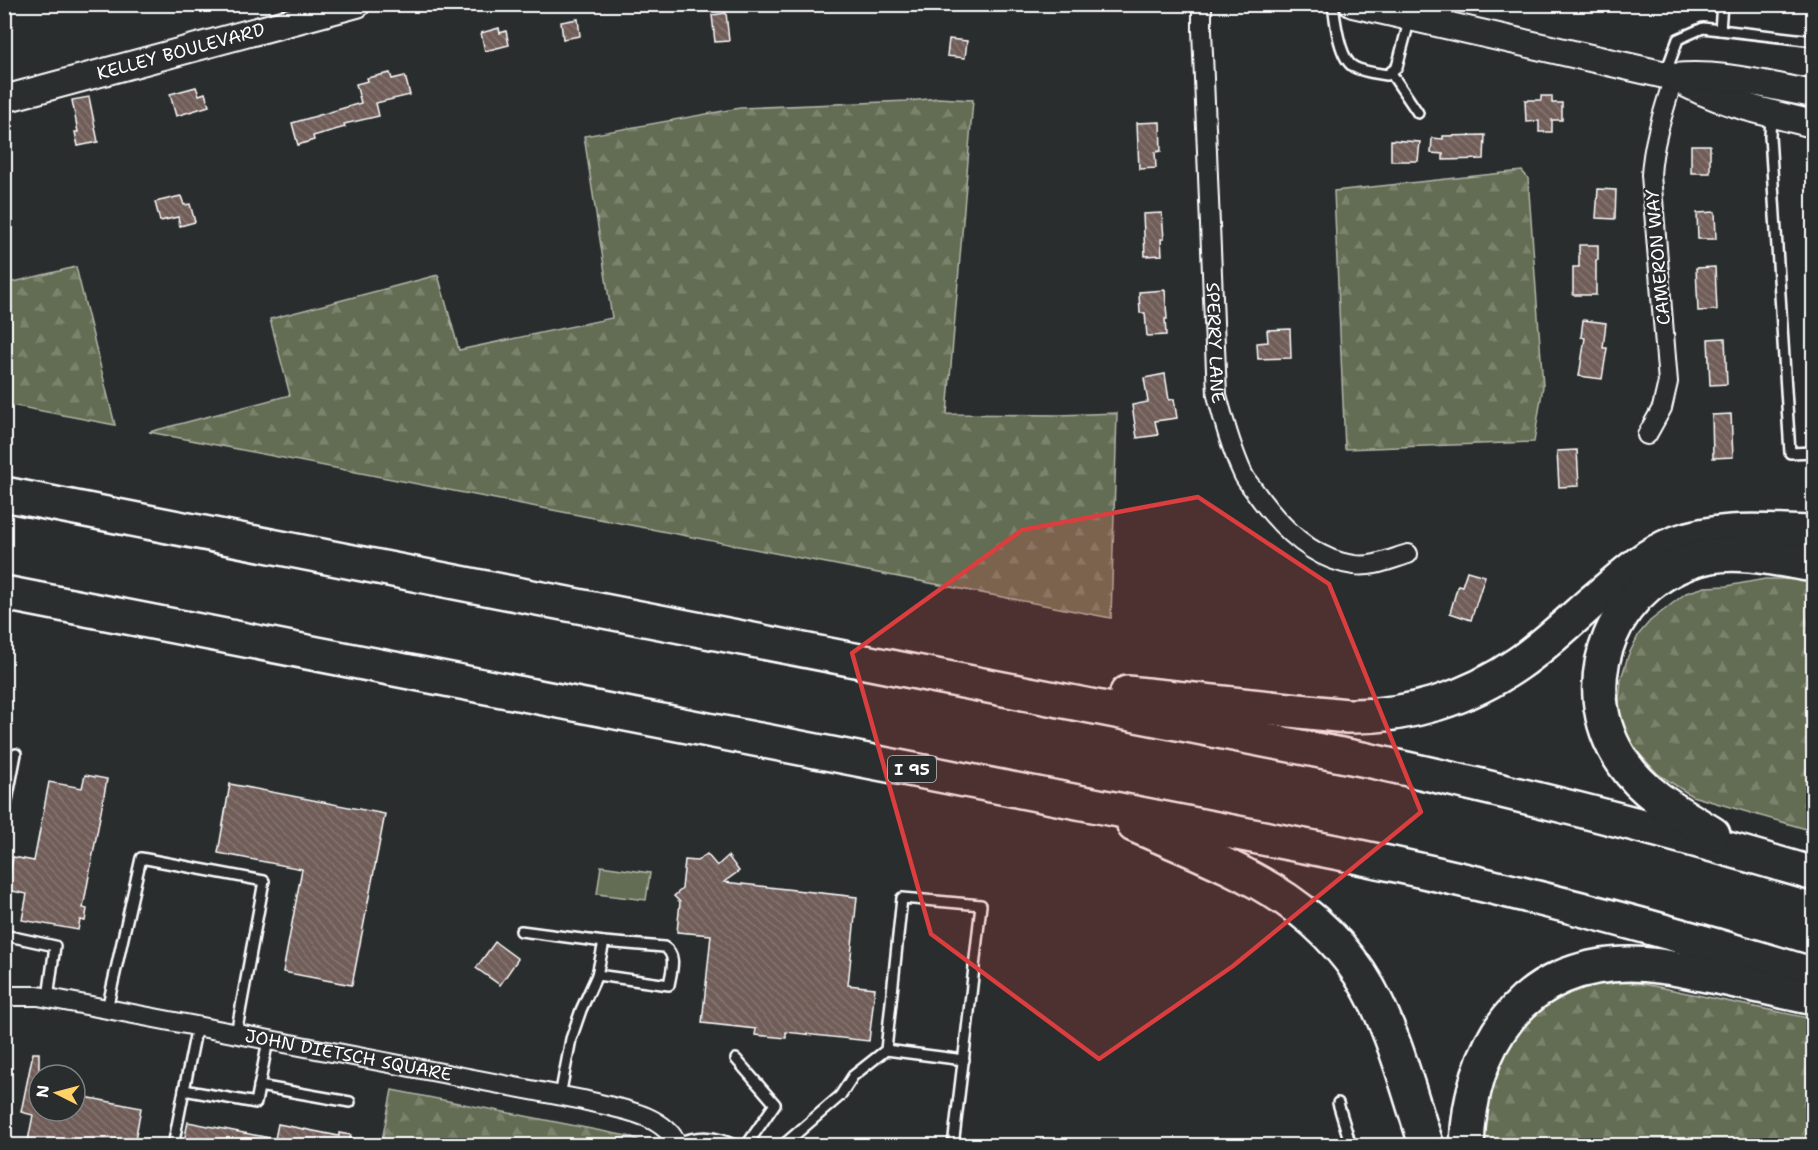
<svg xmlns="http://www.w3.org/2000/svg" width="1818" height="1150" font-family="'Shantell Sans',sans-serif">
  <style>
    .forest { fill: url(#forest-firs); stroke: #b2b6a9; stroke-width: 1.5 }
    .green { fill: #646d53; stroke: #b2b6a9; stroke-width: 1.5 }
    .building { fill: url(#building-back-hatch); stroke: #fff; stroke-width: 1.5 }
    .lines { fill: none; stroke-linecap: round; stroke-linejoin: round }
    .service-casing { stroke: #fff; stroke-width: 14 }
    .minor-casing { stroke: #fff; stroke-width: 22 }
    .secondary-casing { stroke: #fff; stroke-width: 30 }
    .motorway-casing { stroke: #fff; stroke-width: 38 }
    .service { stroke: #2a2d2e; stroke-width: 9 }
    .minor { stroke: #2a2d2e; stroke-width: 18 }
    .secondary { stroke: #2a2d2e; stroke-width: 26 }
    .motorway { stroke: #2a2d2e; stroke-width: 33 }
    .marked { fill: #da3e3e; fill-opacity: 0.2; stroke: #da3e3e; stroke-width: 4.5; stroke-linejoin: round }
    .labels { text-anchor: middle; stroke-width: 4.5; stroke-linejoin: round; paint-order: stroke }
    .shield { fill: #2a2d2e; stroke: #bfc0c0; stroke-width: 1.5 }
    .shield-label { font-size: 16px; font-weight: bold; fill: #fff }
    .street-label { font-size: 18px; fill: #fff; stroke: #2a2d2e }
  </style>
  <defs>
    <pattern id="forest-firs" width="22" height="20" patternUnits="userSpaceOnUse" patternTransform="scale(1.5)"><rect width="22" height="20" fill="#646d53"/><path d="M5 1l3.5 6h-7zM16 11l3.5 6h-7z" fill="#7b836d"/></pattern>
    <pattern id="building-back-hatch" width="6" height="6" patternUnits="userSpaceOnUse" patternTransform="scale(1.5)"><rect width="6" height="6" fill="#6f5d59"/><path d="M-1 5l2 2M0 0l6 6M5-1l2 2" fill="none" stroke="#857572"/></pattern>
  </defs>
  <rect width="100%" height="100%" fill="#2a2d2e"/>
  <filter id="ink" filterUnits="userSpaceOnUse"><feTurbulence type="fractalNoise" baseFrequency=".0167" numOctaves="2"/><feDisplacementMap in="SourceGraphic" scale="12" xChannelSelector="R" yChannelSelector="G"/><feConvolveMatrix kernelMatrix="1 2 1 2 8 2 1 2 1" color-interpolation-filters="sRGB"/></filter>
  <g filter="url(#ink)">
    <g class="forest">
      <path d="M938,98L973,100L947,414L1059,415L1117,413L1111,618L149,432L290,395L270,319L438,275L459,350L612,318L584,136L740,108L908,101Z"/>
      <path d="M1522,171L1528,178L1543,386L1534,442L1345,449L1334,191Z"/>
      <path d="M76,267L115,425L5,404V284Z"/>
      <path d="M1765,579H1793L1813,582V831L1692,796L1658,774L1634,748L1621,725L1619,700L1621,679L1628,656L1639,634L1650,621L1686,593L1705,587L1727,586Z"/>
      <path d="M1600,982L1639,983L1813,1019V1145L1479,1146L1480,1114L1510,1034L1564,990Z"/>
      <path d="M392,1090L632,1137L647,1145H381Z"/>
    </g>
    <path class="green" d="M601,866L650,873L646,900L597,894Z"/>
    <g class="building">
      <path d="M726,13L729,41L715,42L712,15Z"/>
      <path d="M578,19L580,36L563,39L561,22Z"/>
      <path d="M499,28L500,33L506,31L509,45L485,51L481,33Z"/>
      <path d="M949,39L967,41L965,58L947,56Z"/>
      <path d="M390,73L392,79L405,76L410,95L376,103L379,116L344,124L345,127L313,136L314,140L298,145L292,123L361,103L356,84L368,81L367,78Z"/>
      <path d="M196,87L199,95L205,93L209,106L176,116L170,94Z"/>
      <path d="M1541,96H1552V103H1562V120H1552V132H1539V121L1526,122L1525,100H1541Z"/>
      <path d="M89,97L98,142L78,146L75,132H78L72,100Z"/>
      <path d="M1160,122L1161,151L1155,152L1156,168L1139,169L1137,123Z"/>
      <path d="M1485,135L1484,159L1443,160V154L1431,153L1432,138L1443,139V136Z"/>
      <path d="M1391,140L1420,142L1418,161H1391Z"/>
      <rect x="1691" y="145" width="19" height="28"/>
      <path d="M1598,189L1616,190L1615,219L1596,218Z"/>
      <path d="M181,196L184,205L190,204L195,222L180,226L178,217L160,221L155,202Z"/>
      <path d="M1715,212L1716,239H1698L1697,213Z"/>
      <path d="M1162,213L1164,239H1161L1162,255L1145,256L1143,214Z"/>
      <path d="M1579,245H1598V260H1596V295H1573V267H1579Z"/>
      <path d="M1715,267L1717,310L1698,311L1696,268Z"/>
      <path d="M1165,290L1167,319H1165L1166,335L1147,336L1145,313H1140L1139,292Z"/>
      <path d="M1583,320L1606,323L1603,348H1607L1602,379L1579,376L1585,338L1581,337Z"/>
      <path d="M1290,329L1291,358L1258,359L1257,343L1268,342L1267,330Z"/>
      <path d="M1725,338L1727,384L1710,385L1708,339Z"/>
      <path d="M1165,374L1169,400L1174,399L1177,418L1155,421L1158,435L1137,438L1132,405L1148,402L1144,378Z"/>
      <path d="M1731,414L1733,457L1713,458L1712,415Z"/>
      <path d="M1577,450L1579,486L1559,487L1557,451Z"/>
      <path d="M1467,571L1485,576L1471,620L1450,613L1458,585L1462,586Z"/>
      <path d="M85,775L107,779L83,908L87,909L85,921L80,920L78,930L22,920L27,894L7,890L13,857L34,861L49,782L82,788Z"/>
      <path d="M230,784L385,814L352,985L283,972L302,869L218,853Z"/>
      <path d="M707,854L717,866L728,856L739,871L724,882L857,897L848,985L875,988L869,1041L786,1032V1038L755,1035L756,1029L702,1023L711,935L677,932L680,902L674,896L682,889L685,860L697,861Z"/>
      <path d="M495,942L518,959L500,985L476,968Z"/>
      <path d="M33,1053H39V1111H75V1095L141,1108L134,1146H27L33,1115L21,1112Z"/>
      <path d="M188,1122L275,1139L278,1124L339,1136V1133L351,1135L350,1138L356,1140L355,1146H183Z"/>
    </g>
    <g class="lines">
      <defs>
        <g id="service">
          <path d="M1333,4C1335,20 1339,59 1354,67C1363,72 1376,73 1387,75L1397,67L1410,18"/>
          <path d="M1720,30L1722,4"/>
          <path d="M1666,72L1678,39L1703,28L1814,41"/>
          <path d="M1391,73L1418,113"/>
          <path d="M1771,116L1770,136L1790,453L1814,452"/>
          <path d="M4,816L16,754"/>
          <path d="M521,931L604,942L664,947C678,955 671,972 669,985L597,975L581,1010L571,1039L560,1096"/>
          <path d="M4,935L55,946L48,998"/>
          <path d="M597,975L604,942"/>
          <path d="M107,1009L141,858L264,881L236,1034"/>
          <path d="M886,1050L964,1060"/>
          <path d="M736,1059L775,1104L746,1146"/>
          <path d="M259,1086L350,1102"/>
          <path d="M184,1090L197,1026"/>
          <path d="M1338,1103L1351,1146"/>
          <path d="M677,1143C699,1135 715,1135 736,1146"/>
          <path d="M173,1146L184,1090L256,1103L268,1040"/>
          <path d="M782,1146L840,1096L853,1076L886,1050L902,898L981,905L968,1021L953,1146"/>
        </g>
        <g id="minor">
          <path id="s1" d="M1202,4V30L1217,395C1224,422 1231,448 1243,474C1246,481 1252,487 1256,493C1279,525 1312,560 1354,565C1372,568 1391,559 1408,554"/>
          <path d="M1647,435L1662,408L1668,382L1651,175C1653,141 1664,110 1674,77"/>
          <path id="s2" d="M4,996H38L107,1009L583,1100C613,1108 664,1112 678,1146"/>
        </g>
        <g id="secondary">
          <path d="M1353,4L1674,77C1718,103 1764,112 1814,124"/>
          <path d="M1674,77C1721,72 1768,86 1814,94"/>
          <path id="s3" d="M4,99L357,4"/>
        </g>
        <g id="motorway">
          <path d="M4,494L1367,760C1517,793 1666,830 1814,874"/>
          <path d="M4,593L1340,853C1500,886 1658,927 1814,975"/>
          <path d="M1127,693L1347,716C1408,717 1468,699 1519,663C1545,645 1568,623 1592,602C1618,581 1642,556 1673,544C1718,526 1767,532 1814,533"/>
          <path d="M1134,825C1234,869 1326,899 1377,1004C1398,1047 1411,1100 1427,1146"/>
          <path d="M1713,834C1681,814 1646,796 1624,764C1568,684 1614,575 1710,556C1744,550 1780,560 1814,565"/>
          <path d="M1467,1146C1470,1046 1521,964 1630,964C1653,964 1675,968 1697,973C1736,980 1775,990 1814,998"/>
        </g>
      </defs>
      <use href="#service" class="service-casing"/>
      <use href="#minor" class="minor-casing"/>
      <use href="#secondary" class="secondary-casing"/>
      <use href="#motorway" class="motorway-casing"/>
      <use href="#service" class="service"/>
      <use href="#minor" class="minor"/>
      <use href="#secondary" class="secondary"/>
      <use href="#motorway" class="motorway"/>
    </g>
  </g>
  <path class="marked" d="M1198,497L1329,584L1421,812L1233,966L1099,1059L931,934L852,653L1022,530Z"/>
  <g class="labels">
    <rect class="shield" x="888" y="756" width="48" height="26" rx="4.5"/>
    <g class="shield-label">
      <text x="912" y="775">I 95</text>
    </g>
    <g class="street-label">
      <text dy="6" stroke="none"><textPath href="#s3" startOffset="183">KELLEY BOULEVARD</textPath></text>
      <text transform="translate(1658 257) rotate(-95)" y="6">CAMERON WAY</text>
      <text dy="6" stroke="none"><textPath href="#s1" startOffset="339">SPERRY LANE</textPath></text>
      <text dy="6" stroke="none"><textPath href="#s2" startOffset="350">JOHN DIETSCH SQUARE</textPath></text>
    </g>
  </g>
  <rect width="1818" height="1150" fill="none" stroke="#2a2d2e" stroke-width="24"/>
  <rect x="12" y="12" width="1794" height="1126" fill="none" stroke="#fff" stroke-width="2" filter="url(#ink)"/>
  <g transform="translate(57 1093) rotate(276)"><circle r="28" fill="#2a2d2e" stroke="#7f8182" stroke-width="1.5"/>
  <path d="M0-4.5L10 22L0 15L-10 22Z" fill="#ffd166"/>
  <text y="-9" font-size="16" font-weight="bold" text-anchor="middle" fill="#ffffff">N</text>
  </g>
</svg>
